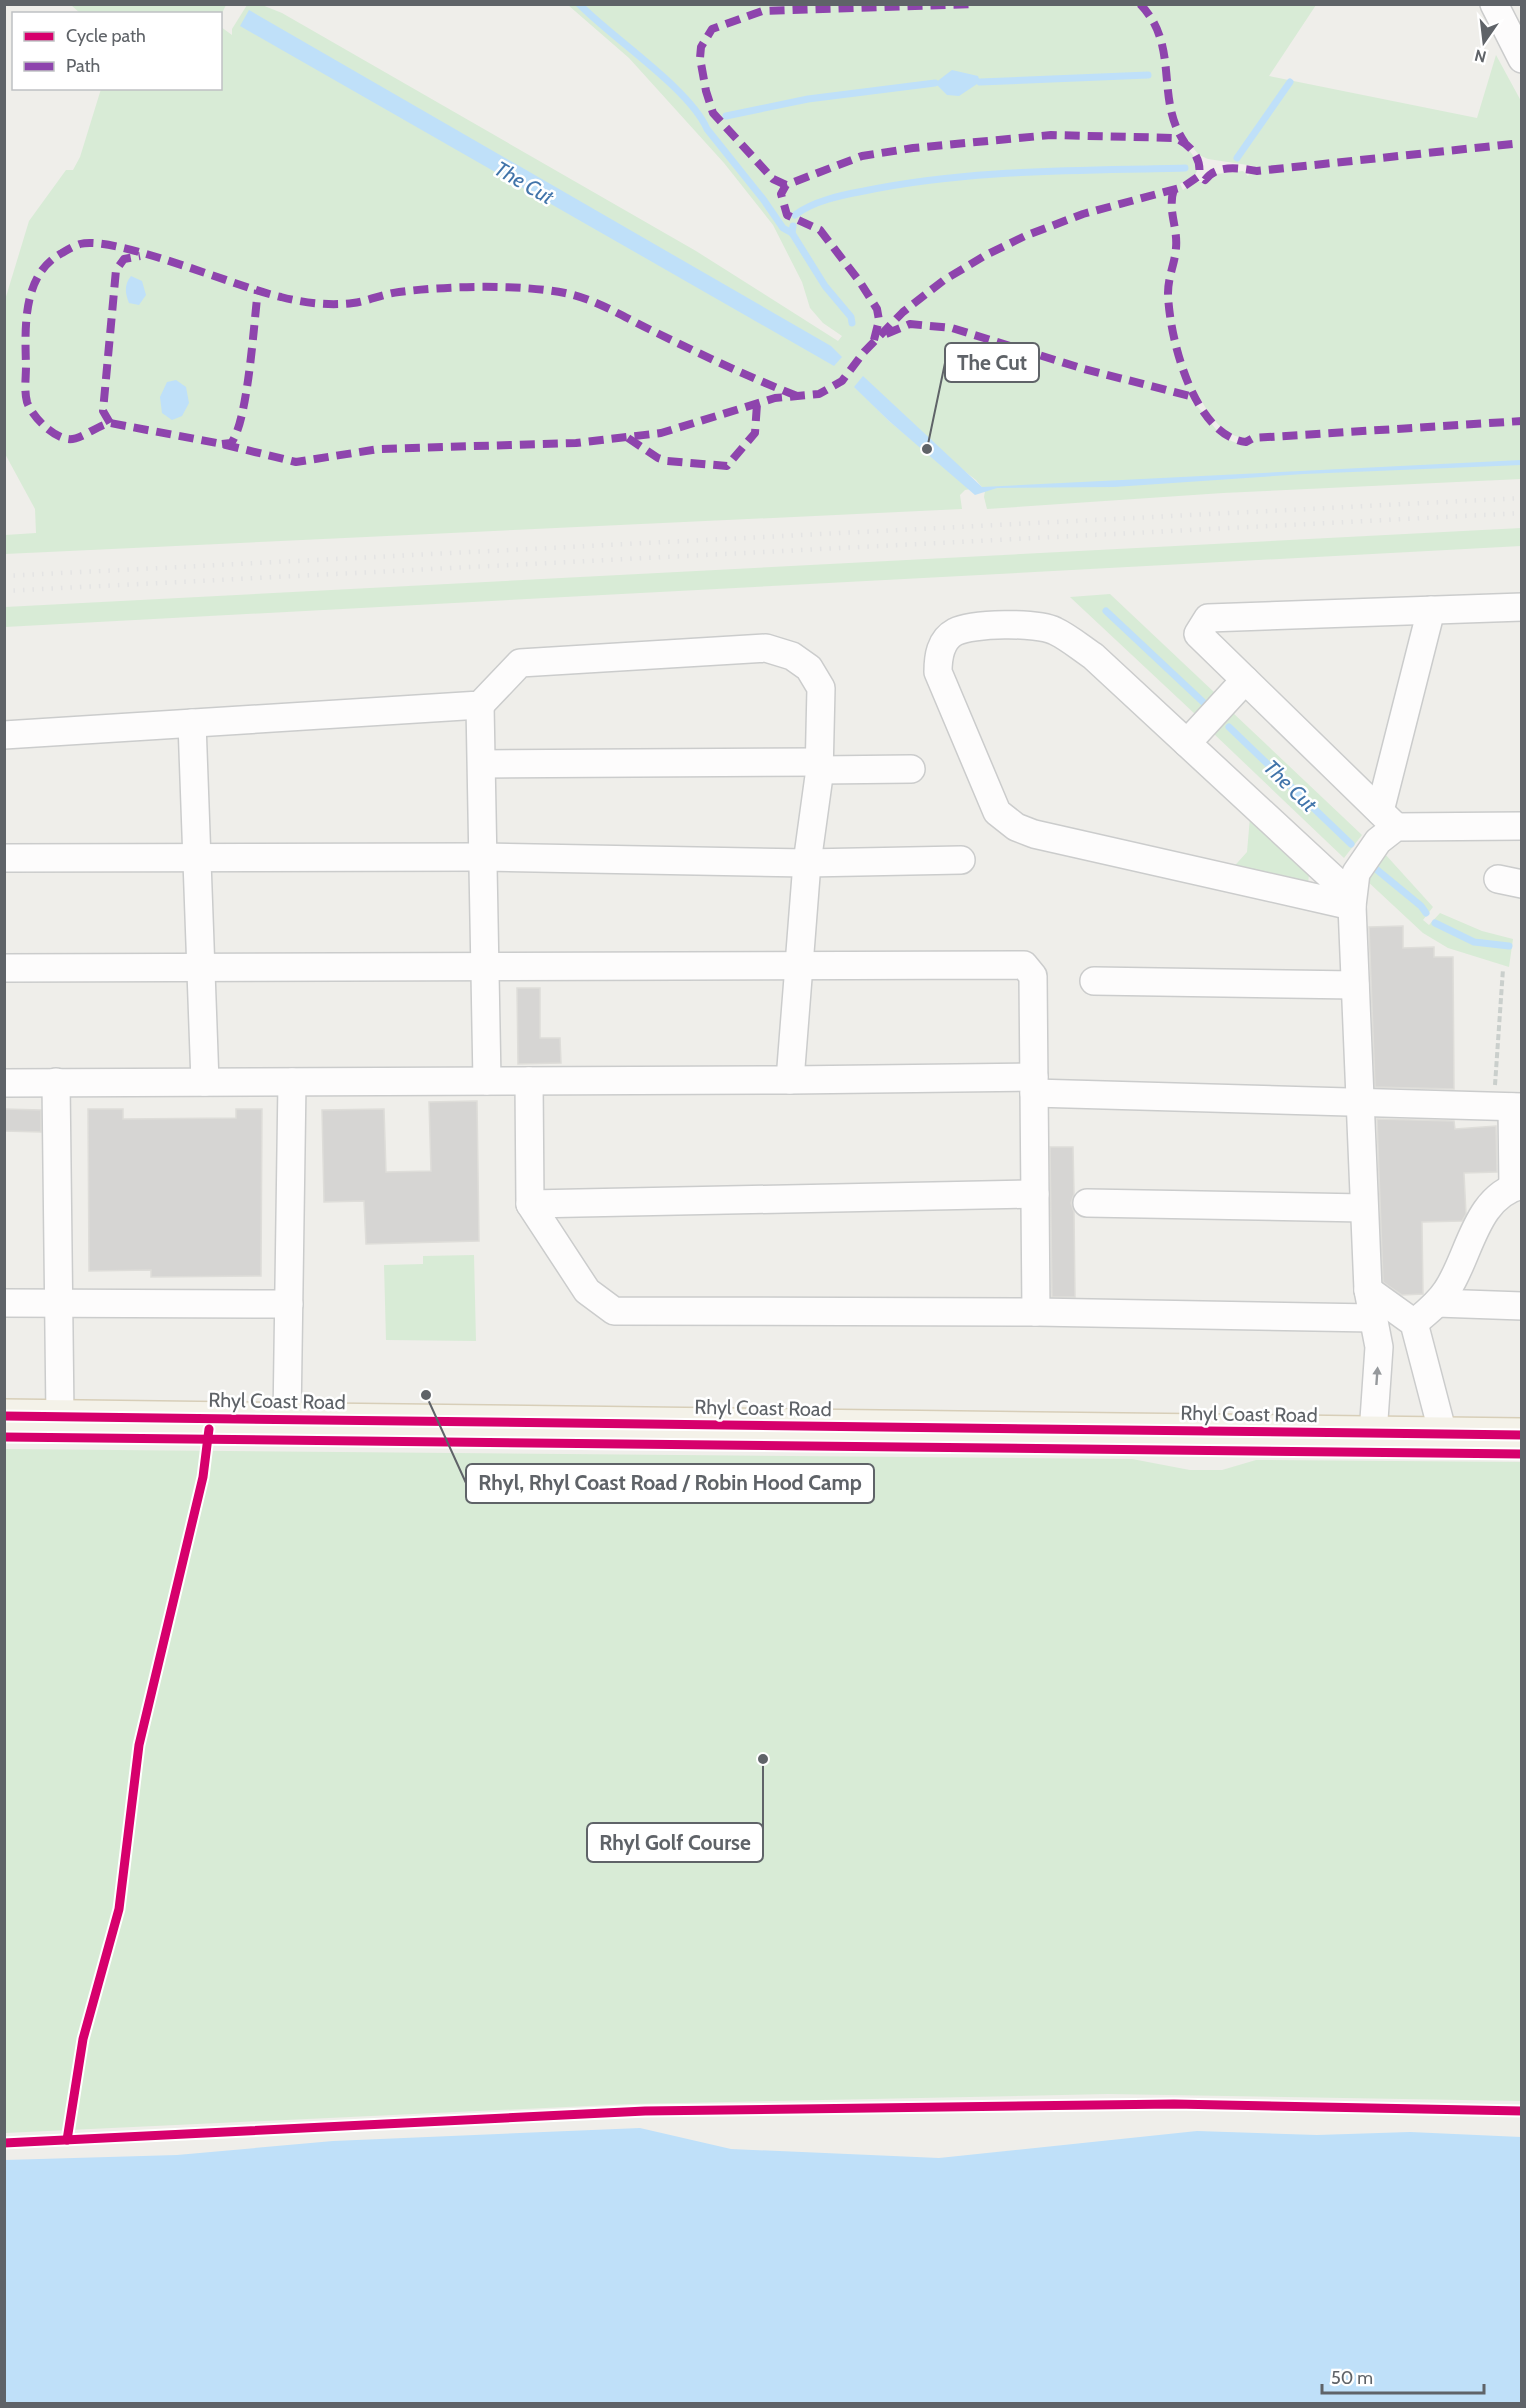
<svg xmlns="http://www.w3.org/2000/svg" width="1526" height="2408" font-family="Cabin,sans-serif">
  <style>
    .green { fill: #d8ebd6; fill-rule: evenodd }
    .water { fill: #bfe0f9 }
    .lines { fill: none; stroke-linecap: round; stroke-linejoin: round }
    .stream { stroke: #bfe0f9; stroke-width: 7 }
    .building { fill: #d6d5d3; stroke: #deddd9; stroke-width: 1.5 }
    .minor-casing { stroke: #cbcccc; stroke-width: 30 }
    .major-casing { stroke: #d7ceb8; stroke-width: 36 }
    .path { stroke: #cacfcc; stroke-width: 4; stroke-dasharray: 6 3; stroke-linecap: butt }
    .minor { stroke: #fdfcfc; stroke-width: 27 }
    .major { stroke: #f4f2e9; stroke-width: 33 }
    .rail { stroke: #e4e4e4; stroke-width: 4.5; stroke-dasharray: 1.5 8; stroke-linecap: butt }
    .quiet { stroke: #8e44ad; stroke-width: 8; stroke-dasharray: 15 8; stroke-linecap: butt }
    .cycleway-casing { stroke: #fff; stroke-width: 13 }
    .cycleway { stroke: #d6006c; stroke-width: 9 }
    .oneway { fill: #96999c }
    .labels { text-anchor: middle; stroke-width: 5; stroke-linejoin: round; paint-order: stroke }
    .street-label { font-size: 20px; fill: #5f6368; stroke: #fff }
    .water-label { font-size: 21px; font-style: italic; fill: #4174aa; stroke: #fff }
    .leader { fill: none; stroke: #5f6368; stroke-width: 2 }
    .callout-dot { fill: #5f6368; stroke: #fff; stroke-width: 2 }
    .callout { fill: #fff; stroke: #5f6368; stroke-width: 2 }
    .callout-label { font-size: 21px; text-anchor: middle; font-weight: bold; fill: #5f6368 }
  </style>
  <rect width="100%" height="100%" fill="#efeeea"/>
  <g class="green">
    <path d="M71,5H226L221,15L80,13Z"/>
    <path d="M247,5H262L282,13L696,251L838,341L842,336L823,323L810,308L802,282L773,225L724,163L629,58L568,5H1316L1269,76L1477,118L1496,55L1521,101V479L1223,493L987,509L984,497L985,491L976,480L854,386L889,421L971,489L965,490L960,495L962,509L5,554V535L36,533L35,509L4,452L5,300L29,221L66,170H73L80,157L101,89L220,88L221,27L232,35V29ZM1183,136L1199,155L1208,159L1254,166L1248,176L1243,171L1216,174L1206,182H1193L1183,190L1180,184C1184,181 1193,178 1196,173C1202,161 1187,147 1178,141ZM1199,396C1209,415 1224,439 1249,438V444C1218,446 1211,416 1192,402Z"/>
    <path d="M1521,528V546L5,627V607Z"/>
    <path d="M1110,594L1216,694L1195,714L1070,597Z"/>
    <path d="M1232,712L1362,835L1344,858L1213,733Z"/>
    <path d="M1250,817L1309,874L1308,884L1229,872L1247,852Z"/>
    <path d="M1384,853L1433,907L1423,920L1429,925L1440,913L1482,931L1513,939L1509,967L1448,948L1423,933L1365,879Z"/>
    <path d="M474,1255L476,1341L386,1340L384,1265L423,1264V1256Z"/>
    <path d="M5,1449L1132,1459L1190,1470H1222L1256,1460L1521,1462V2101L1108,2094L630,2104L5,2133Z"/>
  </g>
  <g class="water">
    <path d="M249,10L831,346L842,357L834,366L240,26Z"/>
    <path d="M952,70L978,76L980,82L959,96L947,95L935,83Z"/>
    <path d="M131,276L142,281L146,295L139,305L129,303C125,293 124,285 131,276Z"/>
    <path d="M863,376L982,487L1521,460V465L1304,474L1114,487L997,488L975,495L889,421L854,387Z"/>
    <path d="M176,380L186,387L189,403L182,416L172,420L162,413L160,397L167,382Z"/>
    <path d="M640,2128L731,2149L939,2158L1197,2131L1317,2135L1410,2132L1521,2137V2403H5V2160L177,2155L333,2141Z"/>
  </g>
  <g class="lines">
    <g class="stream">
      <path d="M579,4C612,38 690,89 707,129L763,199L783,228L792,233"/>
      <path d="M980,82L1148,75"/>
      <path d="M726,116L808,99L935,83"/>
      <path d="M1237,158L1290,82"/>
      <path d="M795,215C813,201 842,195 864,191C969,169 1078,171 1185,168"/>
      <path d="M793,226L792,233L825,286L851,317L852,323"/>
      <path d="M1106,611L1203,702"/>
      <path d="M1229,727L1351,844"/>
      <path d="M1376,869L1421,906L1426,913"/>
      <path d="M1435,923L1474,942L1509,946"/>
    </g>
  </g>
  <g class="building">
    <path d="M1403,926V948L1434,947V957H1453L1454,1089L1375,1087L1369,927Z"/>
    <path d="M517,988H540V1038H560L561,1063L518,1064Z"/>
    <path d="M477,1101L479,1241L366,1244L364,1201L324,1202L322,1110L384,1109L386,1172L431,1171L429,1102Z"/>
    <path d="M4,1109L41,1110V1132L4,1131Z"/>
    <path d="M88,1109H123V1119L236,1118V1109H262L261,1276L151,1277V1270L89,1271Z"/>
    <path d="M1377,1119L1454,1121L1455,1129L1496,1126L1497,1172L1464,1173L1466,1214L1462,1221L1422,1222L1423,1294L1402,1295L1383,1282Z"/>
    <path d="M1050,1147H1073L1074,1194L1071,1203L1074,1212L1075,1297H1052Z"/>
  </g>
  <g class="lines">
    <defs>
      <g id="minor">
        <path d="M1494,4L1522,59"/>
        <path d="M480,705L487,1081"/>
        <path d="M192,723L205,1082"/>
        <path d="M4,735L480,705L520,663L766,648L792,656L809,668L821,688L819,776L807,863L790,1080L4,1083"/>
        <path d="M1187,743L1245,680"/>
        <path d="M482,764L819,762"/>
        <path d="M819,770L911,769"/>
        <path d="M1380,811L1431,610"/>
        <path d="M1396,827L1198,634L1208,618L1522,607"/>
        <path d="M4,858L483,857L807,863L961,860"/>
        <path d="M1498,879L1522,884"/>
        <path d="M1352,896L1093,656C1081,648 1068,637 1055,631C1037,622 972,623 955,632C940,640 938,657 938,672L997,812L1016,827L1034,834L1352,906"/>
        <path d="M4,968L1024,965L1033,976L1036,1312"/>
        <path d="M1094,981L1355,985"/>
        <path d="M790,1080L1034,1077"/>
        <path d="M529,1081L530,1204L587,1291L614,1311L1036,1312L1373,1318"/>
        <path d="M56,1082L60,1416"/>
        <path d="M1034,1093L1522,1107"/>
        <path d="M1512,1107L1513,1187"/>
        <path d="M1087,1203L1364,1208"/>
        <path d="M530,1204L1035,1194"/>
        <path d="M1368,1290L1414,1323L1443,1434"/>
        <path d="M4,1303L289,1304"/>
        <path d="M1437,1303L1522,1306"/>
        <path d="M1414,1323C1426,1313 1438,1304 1447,1290C1470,1256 1475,1196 1522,1185"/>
        <path d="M287,1420L292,1082"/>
        <path d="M1373,1434L1379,1347L1368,1290L1352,906L1356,873L1378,841L1396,827L1522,826"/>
      </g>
      <path id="major" d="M4,1416L1522,1435"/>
    </defs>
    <use href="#minor" class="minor-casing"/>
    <use href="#major" class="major-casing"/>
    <path class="path" d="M1495,1085L1503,969"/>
    <use href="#minor" class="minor"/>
    <use href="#major" class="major"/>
    <g class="rail">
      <path d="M4,576L1522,498"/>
      <path d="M4,591L1522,513"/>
    </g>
    <g class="quiet">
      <path d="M1140,4C1181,46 1154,99 1185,143"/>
      <path d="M786,185L773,179L713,113L706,91L700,58L701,47L712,29L762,11L974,4"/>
      <path d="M1174,189C1167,210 1178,227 1176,248C1175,263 1168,277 1168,293C1169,336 1193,436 1246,442L1253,438L1522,421"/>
      <path d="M886,334L910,324L952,328L1084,369L1194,397"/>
      <path d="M874,340L879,320L877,309L860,282L820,230L787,215L781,194L786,185L862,156L913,148L1051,135L1175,138C1191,145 1202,158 1199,176"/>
      <path d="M797,396C749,377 702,355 655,332C625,318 598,300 565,293C519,284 446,286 399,292C383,294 368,301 353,303C329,306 304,303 281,297C239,288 115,235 80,244C74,246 67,250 62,253C22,274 25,328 26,366C26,377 24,391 27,402C32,416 52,437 68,439C79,441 96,426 110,423L222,444L296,462L379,449L576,443L661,433L775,398L819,394L842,381L864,352L903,312L944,280L986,255L1025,236L1083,214L1183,187L1199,176L1205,180C1217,164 1239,168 1257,171L1522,143"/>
      <path d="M110,423L103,411L116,270L124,259L140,256"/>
      <path d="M628,438L658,458L667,461L727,466L755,433L757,404"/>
      <path d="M222,444L231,443C248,423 254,320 258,290"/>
    </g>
    <defs>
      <g id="cycleway">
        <path d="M4,1416L1522,1435"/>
        <path d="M4,1437L1522,1454"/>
        <path d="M67,2140L83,2039L119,1909L139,1745L203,1477L209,1429"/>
        <path d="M4,2143L645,2111L1174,2104L1522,2111"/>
      </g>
    </defs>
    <use href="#cycleway" class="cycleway-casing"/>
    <use href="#cycleway" class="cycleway"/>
  </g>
  <defs><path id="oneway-solid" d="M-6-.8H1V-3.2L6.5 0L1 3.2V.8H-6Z" transform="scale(1.5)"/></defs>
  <use class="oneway" href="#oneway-solid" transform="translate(1377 1376) rotate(-86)"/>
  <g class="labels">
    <g class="street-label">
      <text transform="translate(277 1401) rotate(1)" y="7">Rhyl Coast Road</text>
      <text transform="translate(763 1408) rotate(1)" y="7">Rhyl Coast Road</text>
      <text transform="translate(1249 1414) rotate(1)" y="7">Rhyl Coast Road</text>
    </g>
    <g class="water-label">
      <text transform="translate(524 183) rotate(30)" y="7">The Cut</text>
      <text transform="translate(1290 786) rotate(44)" y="7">The Cut</text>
    </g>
  </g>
  <path class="leader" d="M927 449L945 363M426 1395L466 1483M763 1759L763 1843"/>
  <g class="callout-dot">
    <circle cx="927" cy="449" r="6"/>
    <circle cx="426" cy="1395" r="6"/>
    <circle cx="763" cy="1759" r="6"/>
  </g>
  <g class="callout">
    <rect x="945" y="343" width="94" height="39" rx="6"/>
    <rect x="466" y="1464" width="408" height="39" rx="6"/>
    <rect x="587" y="1823" width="176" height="39" rx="6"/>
  </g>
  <g class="callout-label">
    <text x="992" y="370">The Cut</text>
    <text x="670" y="1490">Rhyl, Rhyl Coast Road / Robin Hood Camp</text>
    <text x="675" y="1850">Rhyl Golf Course</text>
  </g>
  <rect width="1526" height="2408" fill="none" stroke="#5f6368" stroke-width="12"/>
  <rect x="12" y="12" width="210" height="78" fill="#ffffff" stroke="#bfc1c3" stroke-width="1.5"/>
  <rect x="24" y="32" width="30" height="9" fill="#d6006c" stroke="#bfc1c3" stroke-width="1.5"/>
  <text x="66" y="42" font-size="18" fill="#5f6368">Cycle path</text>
  <rect x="24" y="62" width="30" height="9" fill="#8e44ad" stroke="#bfc1c3" stroke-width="1.5"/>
  <text x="66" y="72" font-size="18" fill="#5f6368">Path</text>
  <g transform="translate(1484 42) rotate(194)" stroke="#ffffff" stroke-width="4.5" paint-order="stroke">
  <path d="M0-4.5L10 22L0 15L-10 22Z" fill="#5f6368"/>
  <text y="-9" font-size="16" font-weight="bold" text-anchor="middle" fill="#5f6368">N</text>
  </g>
  <path d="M1322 2384v9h162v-9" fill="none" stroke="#5f6368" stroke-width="3"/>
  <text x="1331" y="2384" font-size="18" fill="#5f6368" stroke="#ffffff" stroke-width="4.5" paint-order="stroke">50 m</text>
</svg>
